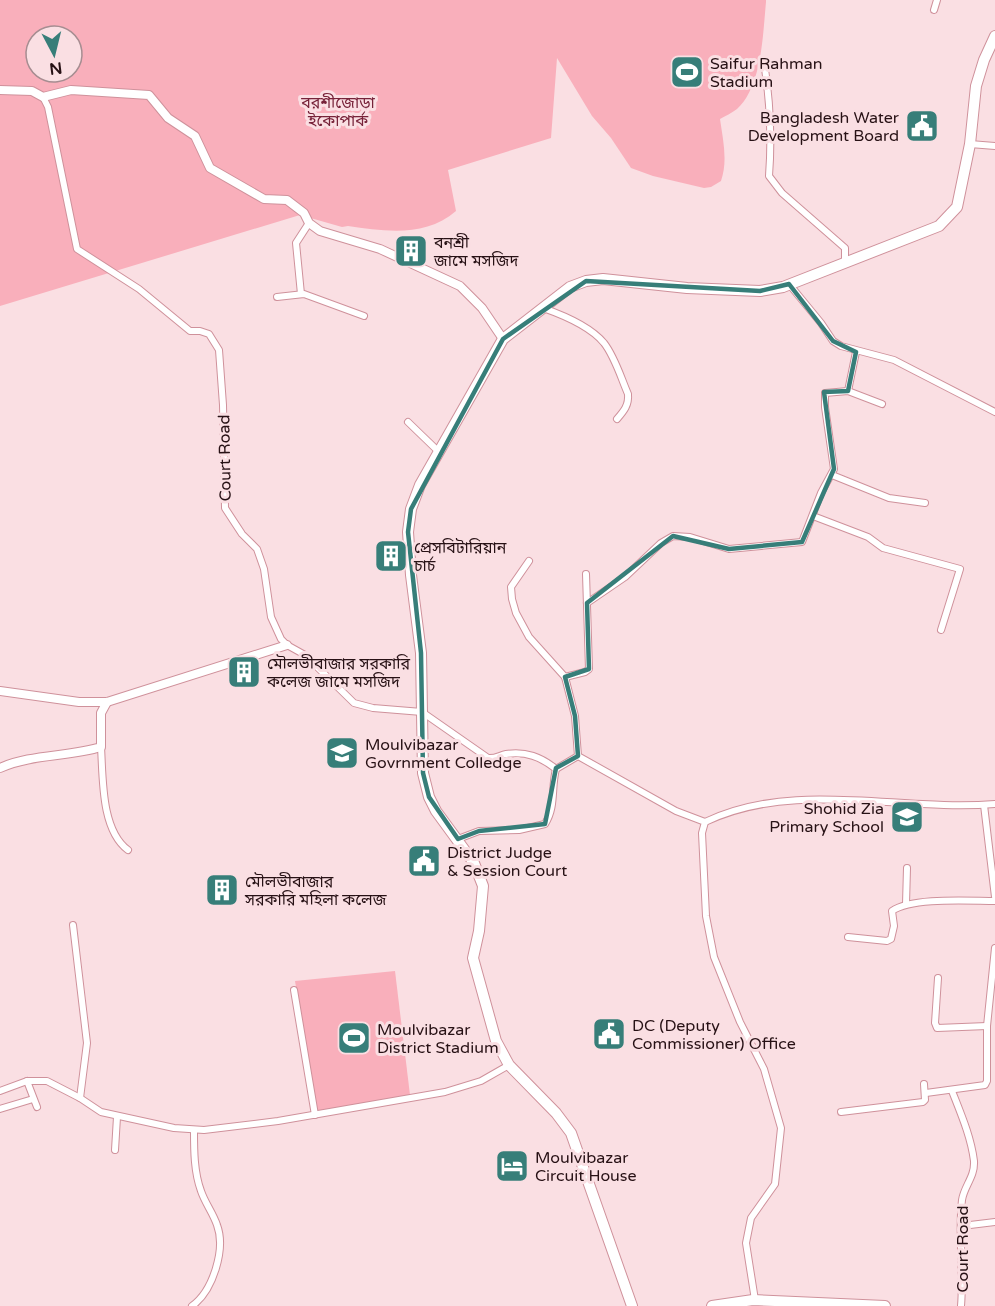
<svg xmlns="http://www.w3.org/2000/svg" width="995" height="1306" font-family="'Varela Round','Noto Sans Bengali',sans-serif">
  <style>
    .green { fill: #f9afbb; fill-rule: evenodd }
    .lines { fill: none; stroke-linecap: round; stroke-linejoin: round }
    .street-casing { stroke: #cf919b; stroke-width: 8 }
    .secondary-casing { stroke: #cf919b; stroke-width: 10 }
    .highway-casing { stroke: #cf919b; stroke-width: 12 }
    .street { stroke: #fff; stroke-width: 6 }
    .secondary { stroke: #fff; stroke-width: 8 }
    .highway { stroke: #fff; stroke-width: 10 }
    .marked { fill: none; stroke: #377e79; stroke-width: 4.5; stroke-linejoin: round }
    .labels { text-anchor: middle; stroke-width: 6; stroke-linejoin: round; paint-order: stroke }
    .poi-label { font-size: 16px; fill: #271115; stroke: #fadfe3; text-anchor: start }
    .park-label { font-size: 16px; fill: #772239; stroke: #fadfe3 }
    .street-label { font-size: 16px; fill: #271115; stroke: #fadfe3 }
  </style>
  <rect width="100%" height="100%" fill="#fadfe3"/>
  <g class="green">
    <path d="M0,0H766V2C763,33 762,87 737,109C732,113 725,116 720,119C723,140 728,161 721,181L711,187L704,188L653,176L631,168L611,138L592,116L557,58L551,138L448,170L456,211C425,238 384,231 348,226L342,227L300,215L0,306ZM36,36H72V72H36Z"/>
    <path d="M395,971L410,1095L317,1111L295,981Z"/>
  </g>
  <g class="lines">
    <defs>
      <g id="street">
        <path d="M934,10L937,0"/>
        <path d="M764,62C770,100 772,137 769,176L782,193L845,248V262"/>
        <path d="M43,97L48,107L77,249L139,289L190,331H200L209,334L219,350L223,405L225,508L242,534L257,549L264,569L271,617L281,639L287,645L305,655L354,703L373,708L422,712L488,758C495,759 500,755 506,754C526,751 541,757 556,769"/>
        <path d="M970,144L995,146"/>
        <path d="M789,284L821,323L833,341L841,346L894,360L995,412"/>
        <path d="M301,294L296,243L309,223"/>
        <path d="M277,297L304,294L364,316"/>
        <path d="M543,308C563,315 590,326 604,343C615,357 621,378 628,394C629,405 624,411 617,419"/>
        <path d="M848,391L856,352"/>
        <path d="M408,422L439,452"/>
        <path d="M832,475L889,498L925,503"/>
        <path d="M813,516L868,537L883,548L960,569L941,630"/>
        <path d="M529,561L511,587L512,599L516,613L529,637L565,677L575,716L578,756L676,811L705,822L702,833L706,916L714,957L740,1022L764,1069L781,1128L775,1184L751,1218L746,1243L755,1300"/>
        <path d="M587,603L625,577L661,543L673,536L690,537L729,549L802,542L821,493L834,469L825,407V393L848,391L882,404"/>
        <path d="M565,677L585,672L589,669L586,574"/>
        <path d="M101,747C103,778 101,830 128,850"/>
        <path d="M984,805L995,897"/>
        <path d="M705,822C795,779 899,812 995,804"/>
        <path d="M458,839L479,831L519,830L545,824C556,807 551,788 556,769L578,756"/>
        <path d="M906,904L907,868"/>
        <path d="M73,925L87,1043L80,1098"/>
        <path d="M848,937L887,941L891,939L894,926L892,911C912,897 969,901 995,901"/>
        <path d="M938,978L935,1023L937,1028L987,1026"/>
        <path d="M294,990L315,1115"/>
        <path d="M27,1081L37,1107"/>
        <path d="M0,1091L27,1081H47L80,1098L101,1112L174,1128L204,1130L278,1121L445,1092L481,1081L509,1065"/>
        <path d="M952,1091C961,1114 971,1137 974,1161C975,1177 964,1186 962,1200C958,1234 964,1271 961,1306"/>
        <path d="M926,1093L985,1085L987,1081V1026L995,948"/>
        <path d="M0,1109L33,1099"/>
        <path d="M841,1112L923,1102L925,1100L924,1084"/>
        <path d="M115,1150L117,1117"/>
        <path d="M962,1226L995,1222"/>
        <path d="M192,1306C213,1291 226,1249 217,1225C213,1213 205,1203 201,1191C194,1172 194,1150 194,1131"/>
      </g>
      <g id="secondary">
        <path d="M0,90L32,91L43,97L71,90L149,95L168,118L195,136L210,168L264,199L287,200L304,213L309,223L320,231L380,249L460,286L482,308L503,339"/>
        <path d="M0,691L79,702H107L287,645"/>
        <path d="M0,768C31,754 69,757 101,747V713L107,702"/>
      </g>
      <g id="highway">
        <path d="M632,1306L571,1133L556,1113L509,1065L496,1041L473,958L479,931L483,886L474,863L436,811L429,797L423,773L421,653L411,575L408,532L411,509L420,485L503,339L570,287L586,281L603,279L687,288L760,291L783,287L939,226L957,207L970,144L976,86L984,60L995,36"/>
        <path d="M712,1306L753,1300L885,1306"/>
      </g>
    </defs>
    <use href="#street" class="street-casing"/>
    <use href="#secondary" class="secondary-casing"/>
    <use href="#highway" class="highway-casing"/>
    <use href="#street" class="street"/>
    <use href="#secondary" class="secondary"/>
    <use href="#highway" class="highway"/>
  </g>
  <path class="marked" d="M586,281L760,291L789,284L833,341L856,352L848,391L824,392L834,469L802,542L729,549L673,536L587,603L589,669L565,677L575,716L578,756L556,768L545,824L479,831L458,839L429,797L423,773L421,653L408,532L411,509L503,339Z"/>
  <defs>
    <symbol id="stadium-square" viewBox="-11 -11 22 22"><rect x="-9" y="-9" width="18" height="18" rx="4" fill="#377e79" stroke="#fadfe3"/><path d="M0-5a6.5 5 0 1 0 0 10a6.5 5 0 1 0 0-10ZM-3.5-1.8h7v3.6h-7Z" fill="#fff"/></symbol>
    <symbol id="civic-square" viewBox="-11 -11 22 22"><rect x="-9" y="-9" width="18" height="18" rx="4" fill="#377e79" stroke="#fadfe3"/><path d="M-.6-6.5H3V-4.5H.6V-3L4-1V1h2V6H-6V1h2V-1L-.6-3ZM-1.2 2.5V6h2.4V2.5Z" fill="#fff"/></symbol>
    <symbol id="building-square" viewBox="-11 -11 22 22"><rect x="-9" y="-9" width="18" height="18" rx="4" fill="#377e79" stroke="#fadfe3"/><path d="M-4-6H4V6H1V3H-1V6H-4ZM-2.5-4.3h1.7v1.8h-1.7ZM.8-4.3h1.7v1.8H.8ZM-2.5-1h1.7V.8h-1.7ZM.8-1h1.7V.8H.8Z" fill="#fff"/></symbol>
    <symbol id="university-square" viewBox="-11 -11 22 22"><rect x="-9" y="-9" width="18" height="18" rx="4" fill="#377e79" stroke="#fadfe3"/><path d="M0-5L7-2L0 1L-7-2ZM-4 1L0 2.5L4 1V4Q0 6-4 4Z" fill="#fff"/></symbol>
    <symbol id="school-square" viewBox="-11 -11 22 22"><rect x="-9" y="-9" width="18" height="18" rx="4" fill="#377e79" stroke="#fadfe3"/><path d="M0-5L7-2L0 1L-7-2ZM-4 1L0 2.5L4 1V4Q0 6-4 4Z" fill="#fff"/></symbol>
    <symbol id="hotel-square" viewBox="-11 -11 22 22"><rect x="-9" y="-9" width="18" height="18" rx="4" fill="#377e79" stroke="#fadfe3"/><path d="M-6-4.5h1.5V1H6V5H4.5V3h-9V5H-6ZM-4 0a1.8 1.8 0 1 1 3.6 0ZM.5 0V-2.5h3Q6-2.5 6 0Z" fill="#fff"/></symbol>
  </defs>
  <g fill-rule="evenodd">
    <use href="#stadium-square" x="668" y="53" width="38" height="38"/>
    <use href="#civic-square" x="903" y="107" width="38" height="38"/>
    <use href="#building-square" x="392" y="232" width="38" height="38"/>
    <use href="#building-square" x="372" y="537" width="38" height="38"/>
    <use href="#building-square" x="225" y="653" width="38" height="38"/>
    <use href="#university-square" x="323" y="734" width="38" height="38"/>
    <use href="#school-square" x="888" y="798" width="38" height="38"/>
    <use href="#civic-square" x="405" y="842" width="38" height="38"/>
    <use href="#building-square" x="203" y="871" width="38" height="38"/>
    <use href="#civic-square" x="590" y="1015" width="38" height="38"/>
    <use href="#stadium-square" x="335" y="1019" width="38" height="38"/>
    <use href="#hotel-square" x="493" y="1147" width="38" height="38"/>
  </g>
  <g class="labels">
    <g class="poi-label">
      <text x="710" y="69">Saifur Rahman<tspan x="710" dy="18">Stadium</tspan></text>
      <text x="899" y="123" text-anchor="end">Bangladesh Water<tspan x="899" dy="18">Development Board</tspan></text>
      <text x="434" y="248">বনশ্রী<tspan x="434" dy="18">জামে মসজিদ</tspan></text>
      <text x="414" y="553">প্রেসবিটারিয়ান<tspan x="414" dy="18">চার্চ</tspan></text>
      <text x="267" y="669">মৌলভীবাজার সরকারি<tspan x="267" dy="18">কলেজ জামে মসজিদ</tspan></text>
      <text x="365" y="750">Moulvibazar<tspan x="365" dy="18">Govrnment Colledge</tspan></text>
      <text x="884" y="814" text-anchor="end">Shohid Zia<tspan x="884" dy="18">Primary School</tspan></text>
      <text x="447" y="858">District Judge<tspan x="447" dy="18">&amp; Session Court</tspan></text>
      <text x="245" y="887">মৌলভীবাজার<tspan x="245" dy="18">সরকারি মহিলা কলেজ</tspan></text>
      <text x="632" y="1031">DC (Deputy<tspan x="632" dy="18">Commissioner) Office</tspan></text>
      <text x="377" y="1035">Moulvibazar<tspan x="377" dy="18">District Stadium</tspan></text>
      <text x="535" y="1163">Moulvibazar<tspan x="535" dy="18">Circuit House</tspan></text>
    </g>
    <g class="park-label">
      <text x="338" y="108">বরশীজোড়া<tspan x="338" dy="18">ইকোপার্ক</tspan></text>
    </g>
    <g class="street-label">
      <text transform="translate(224 458) rotate(-91)" y="6">Court Road</text>
      <text transform="translate(962 1249) rotate(-90)" y="6">Court Road</text>
    </g>
  </g>
  <g transform="translate(54 54) rotate(173)"><circle r="28" fill="#fadfe3" stroke="#a68d91" stroke-width="1.5"/>
  <path d="M0-4.5L10 22L0 15L-10 22Z" fill="#377e79"/>
  <text y="-9" font-size="16" font-weight="bold" text-anchor="middle" fill="#271115">N</text>
  </g>
</svg>
